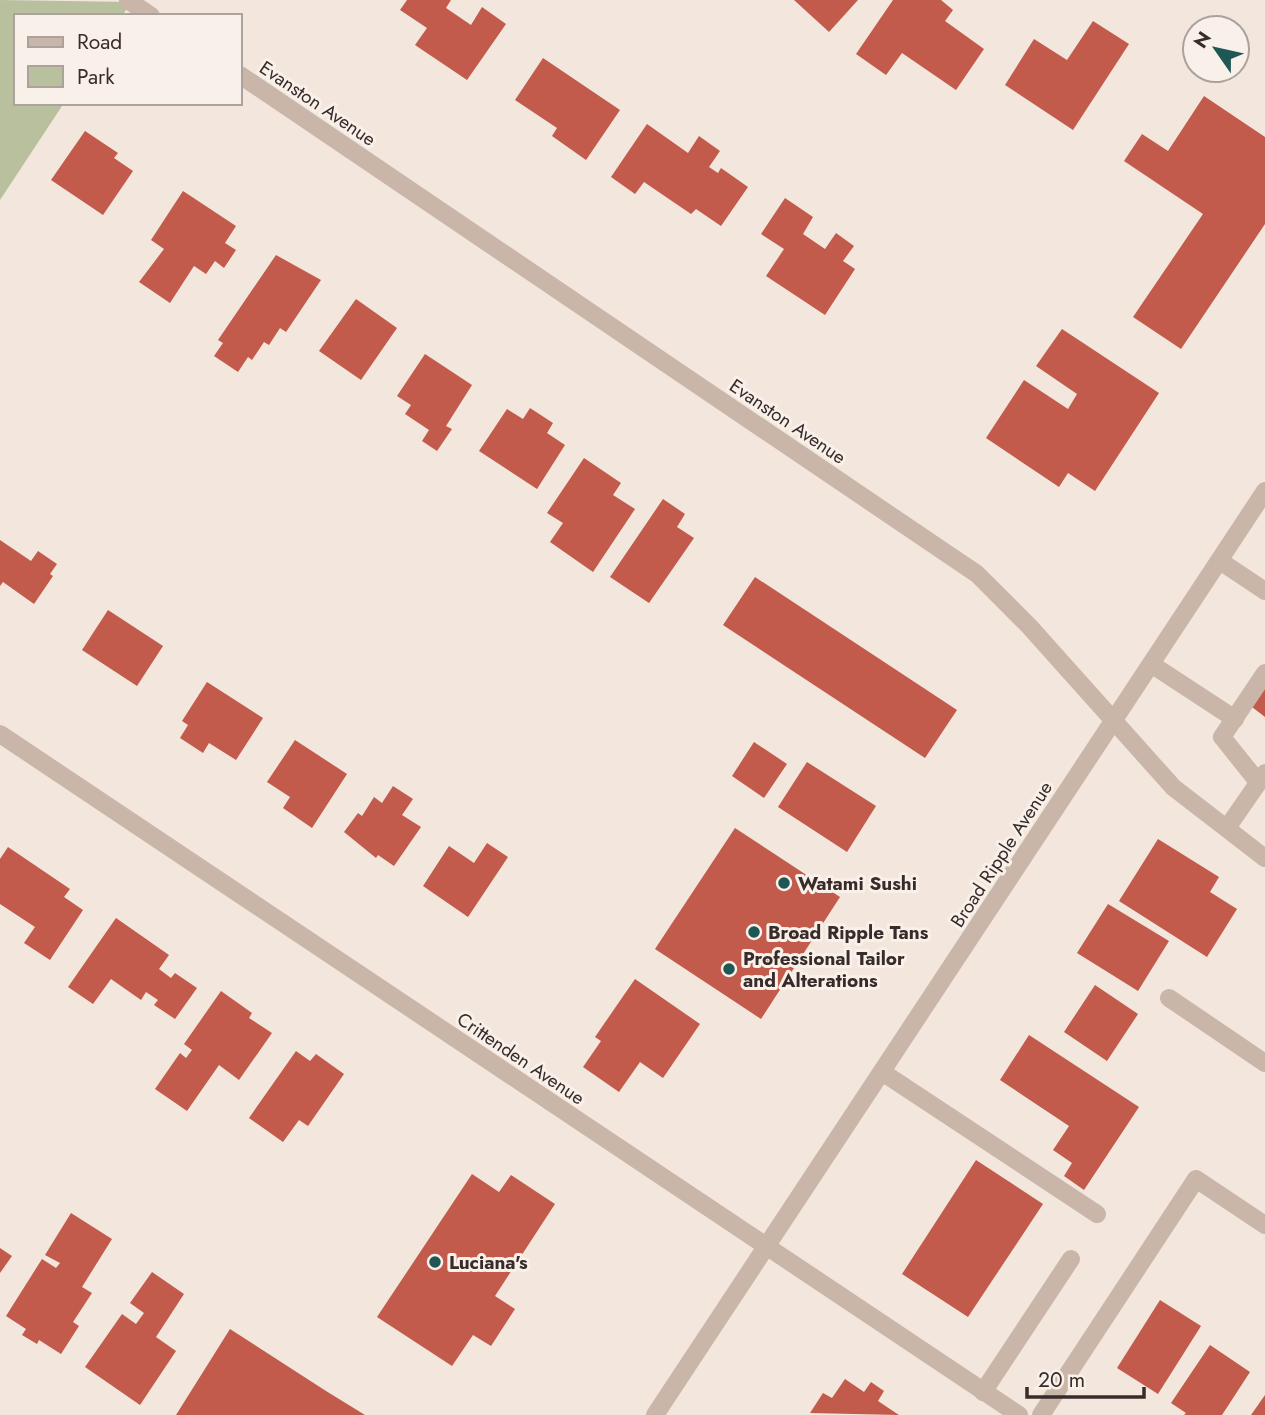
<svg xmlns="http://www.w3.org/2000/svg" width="1265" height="1415" font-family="Jost,sans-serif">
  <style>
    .green { fill: #b8c09e }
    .building { fill: #c25b4b }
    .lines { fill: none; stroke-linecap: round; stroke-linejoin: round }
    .minor { stroke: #cab5a9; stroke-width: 18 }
    .poi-dot { fill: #1f5755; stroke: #f9f0ea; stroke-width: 2.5 }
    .labels { text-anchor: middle; stroke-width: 6; stroke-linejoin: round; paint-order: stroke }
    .street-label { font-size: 19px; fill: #372c29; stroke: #f9f0ea }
    .poi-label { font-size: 19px; font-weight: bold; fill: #372c29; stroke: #f9f0ea; text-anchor: start }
  </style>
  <rect width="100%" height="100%" fill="#f2e6dd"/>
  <path class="green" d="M0,0L131,2L122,16H16V103H64L0,200Z"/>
  <g class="building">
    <path d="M407,0H451L446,8L471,25L482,7L506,24L467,80L415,45L427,28L400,10Z"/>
    <path d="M794,0H858L829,32Z"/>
    <path d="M893,0H941L953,10L945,21L984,49L956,90L902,53L886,75L856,54Z"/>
    <path d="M1093,21L1129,44L1073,130L1005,85L1034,39L1067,60Z"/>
    <path d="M543,58L620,110L586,160L552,136L557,128L515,100Z"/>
    <path d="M1204,96L1265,137V224L1181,349L1133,317L1203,214L1124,161L1142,134L1168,151Z"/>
    <path d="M647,124L688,153L699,136L720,151L709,167L718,173L721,168L748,187L721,226L696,209L691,214L644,182L635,194L611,177Z"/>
    <path d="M85,131L118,153L114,158L133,171L103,215L51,180Z"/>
    <path d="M183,191L236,226L225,243L236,250L224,268L215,261L206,274L194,266L170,303L139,282L164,249L151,240Z"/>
    <path d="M785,198L813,217L803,234L825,249L836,233L854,246L843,261L855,269L825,315L766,276L784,249L761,234Z"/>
    <path d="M276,255L321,280L286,332L280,328L269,345L264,342L252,360L248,357L238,372L214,356L223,343L218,340Z"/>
    <path d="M356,299L397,328L361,380L319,351Z"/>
    <path d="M1062,329L1159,393L1095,491L1068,473L1059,487L986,438L1024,380L1068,409L1077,394L1036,366Z"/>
    <path d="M425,354L472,385L446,426L452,429L437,451L422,441L429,430L405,414L411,405L397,396Z"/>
    <path d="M530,408L553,423L547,433L565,445L537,489L479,451L507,409L523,419Z"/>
    <path d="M584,458L621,483L613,495L635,509L593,572L550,542L563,523L547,513Z"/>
    <path d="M663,499L685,514L677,527L694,538L649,603L610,577Z"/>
    <path d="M0,540L31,561L38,551L57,564L50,574L53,576L34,604L3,582L0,586Z"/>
    <path d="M755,577L957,710L925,758L723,625Z"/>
    <path d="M108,610L163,646L137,686L82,650Z"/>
    <path d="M207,682L263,718L236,760L209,743L203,753L180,738L188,725L182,721Z"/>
    <path d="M1265,688V717L1252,707Z"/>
    <path d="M295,740L347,774L312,828L283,808L290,797L267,782Z"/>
    <path d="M754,742L787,764L764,798L732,776Z"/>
    <path d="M807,762L876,806L847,852L778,807Z"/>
    <path d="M393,786L413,799L402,815L421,827L394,866L378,855L376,858L344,832L358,813L362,816L374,797L382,803Z"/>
    <path d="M735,828L840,897L761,1019L655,949Z"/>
    <path d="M1158,839L1219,877L1210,892L1237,909L1207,957L1119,901Z"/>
    <path d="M487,843L508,857L468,917L423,886L449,846L474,863Z"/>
    <path d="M8,847L70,889L64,897L83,910L50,960L24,943L35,927L0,904V859Z"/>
    <path d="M1108,904L1169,941L1138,991L1077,953Z"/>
    <path d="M116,918L169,955L159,969L171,978L175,973L197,988L175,1019L154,1005L158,1000L146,992L141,1000L111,979L93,1004L68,987Z"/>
    <path d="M635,979L700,1024L663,1078L640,1062L619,1092L583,1067L601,1041L595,1037Z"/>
    <path d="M1095,985L1138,1014L1107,1061L1064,1032Z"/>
    <path d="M221,991L252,1013L249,1018L272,1033L239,1080L219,1065L187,1111L155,1089L180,1053L186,1058L192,1050L184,1044Z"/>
    <path d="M1029,1035L1139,1107L1084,1190L1064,1176L1072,1163L1053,1150L1069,1126L1000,1080Z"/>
    <path d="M296,1051L310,1061L316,1054L344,1074L308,1126L299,1120L283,1142L249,1118Z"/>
    <path d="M976,1160L1043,1204L968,1317L902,1274Z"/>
    <path d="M472,1174L499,1192L511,1175L555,1204L495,1296L515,1309L491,1346L473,1335L452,1366L377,1317Z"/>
    <path d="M71,1213L112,1239L82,1287L92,1293L73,1322L79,1326L61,1354L39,1340L37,1344L22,1335L26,1329L6,1316L42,1259L56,1268L60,1263L45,1255Z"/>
    <path d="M0,1248L12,1256L0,1273Z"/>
    <path d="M152,1272L184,1294L156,1337L176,1351L140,1405L85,1367L122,1314L136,1324L144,1313L130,1303Z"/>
    <path d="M1160,1300L1201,1326L1158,1394L1117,1368Z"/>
    <path d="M230,1329L326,1391L365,1415H176Z"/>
    <path d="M1210,1345L1250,1372L1222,1415H1184L1186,1413L1171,1403Z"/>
    <path d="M845,1379L864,1392L871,1382L884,1391L878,1401L899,1415L810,1413L823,1393L832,1398Z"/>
    <path d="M1265,1395V1415H1251Z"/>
  </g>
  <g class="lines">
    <g class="minor">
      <path d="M128,0L151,16"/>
      <path d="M240,75L977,574L1029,626L1173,787L1265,858"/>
      <path d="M1220,561L1265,591"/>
      <path d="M1151,664L1235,719"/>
      <path d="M0,734L1019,1415"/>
      <path d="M1258,782L1222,737L1265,673"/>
      <path d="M1227,828L1265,773"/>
      <path d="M1169,998L1265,1063"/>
      <path d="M882,1072L1097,1214"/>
      <path d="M983,1392L1071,1259"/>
      <path d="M655,1415L1265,491"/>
      <path d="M1041,1415L1196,1179L1265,1225"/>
    </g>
  </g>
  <g class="poi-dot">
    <circle cx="784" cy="883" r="7"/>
    <circle cx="754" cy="932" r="7"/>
    <circle cx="729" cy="969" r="7"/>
    <circle cx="435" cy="1262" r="7"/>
  </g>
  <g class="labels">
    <g class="street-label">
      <text transform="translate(318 103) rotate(34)" y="7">Evanston Avenue</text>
      <text transform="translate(788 421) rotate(34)" y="7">Evanston Avenue</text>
      <text transform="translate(1001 854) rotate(-57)" y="7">Broad Ripple Avenue</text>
      <text transform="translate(521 1058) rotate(34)" y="7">Crittenden Avenue</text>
    </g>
    <g class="poi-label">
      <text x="798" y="890">Watami Sushi</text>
      <text x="768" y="939">Broad Ripple Tans</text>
      <text x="743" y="965">Professional Tailor<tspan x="743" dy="22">and Alterations</tspan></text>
      <text x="449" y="1269">Luciana's</text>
    </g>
  </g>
  <rect x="14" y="14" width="228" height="91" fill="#f9f0ea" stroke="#aba29d" stroke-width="2"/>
  <rect x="28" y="37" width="35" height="10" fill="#cab5a9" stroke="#aba29d" stroke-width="2"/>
  <text x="77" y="49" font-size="21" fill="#372c29">Road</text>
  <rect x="28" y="66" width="35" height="21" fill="#b8c09e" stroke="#aba29d" stroke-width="2"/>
  <text x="77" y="84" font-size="21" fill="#372c29">Park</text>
  <g transform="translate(1216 49) rotate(304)"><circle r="33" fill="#f9f0ea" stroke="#aba29d" stroke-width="2"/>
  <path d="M0-5L12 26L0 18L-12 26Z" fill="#1f5755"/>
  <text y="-10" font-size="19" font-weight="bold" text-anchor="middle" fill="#372c29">N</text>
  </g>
  <path d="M1027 1387v10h117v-10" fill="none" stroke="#372c29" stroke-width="3.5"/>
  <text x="1038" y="1387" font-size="21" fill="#372c29" stroke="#f9f0ea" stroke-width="5" paint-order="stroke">20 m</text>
</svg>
